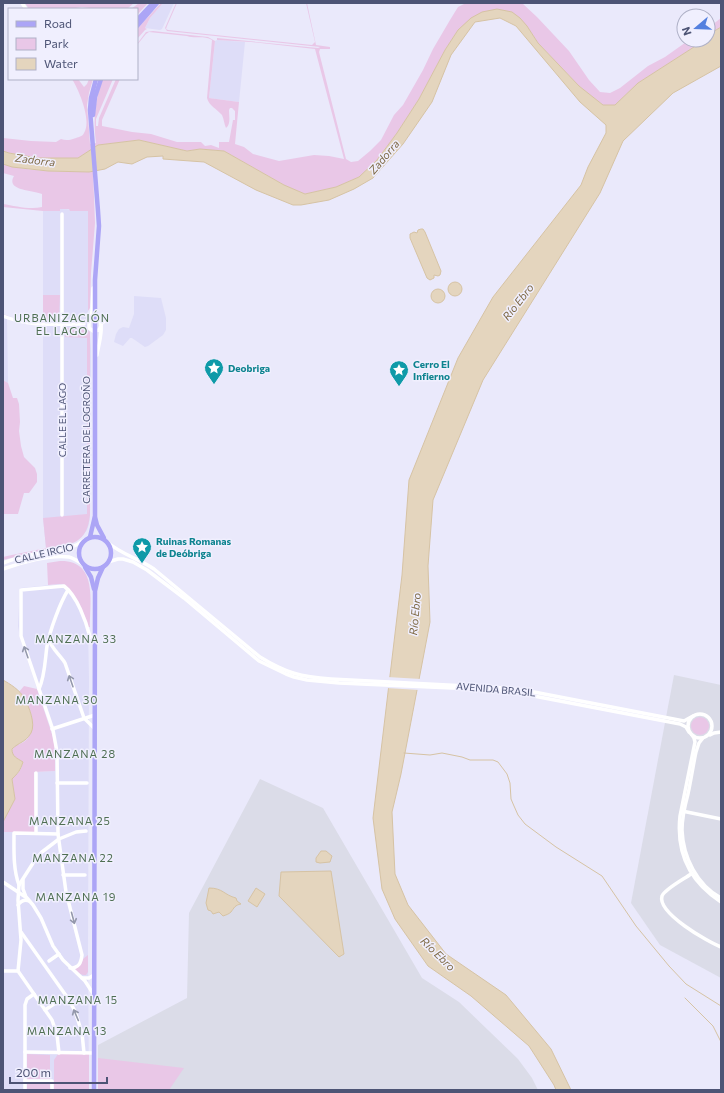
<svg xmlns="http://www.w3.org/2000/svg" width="724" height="1093" font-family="Commissioner,sans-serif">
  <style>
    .residential { fill: #deddf8 }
    .industrial { fill: #dbdce8 }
    .green { fill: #e9c7e7 }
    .water { fill: #e4d5be; stroke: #d6c3a4 }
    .pier { fill: #eae9fb }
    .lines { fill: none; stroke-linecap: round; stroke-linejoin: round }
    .stream { stroke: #d6c3a4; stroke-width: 1 }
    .minor { stroke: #fff; stroke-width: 3.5 }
    .major { stroke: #aca5f6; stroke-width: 4.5 }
    .oneway { stroke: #9498ac }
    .labels { text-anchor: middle; stroke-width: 3; stroke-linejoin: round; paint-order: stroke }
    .culture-label { font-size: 10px; font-weight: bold; fill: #0d838f; stroke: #f0effe; text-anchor: start }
    .street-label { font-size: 10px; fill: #4d5475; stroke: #f0effe }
    .water-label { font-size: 11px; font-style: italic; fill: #7f6a45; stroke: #f0effe }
    .neighbourhood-label { font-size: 11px; letter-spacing: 1px; fill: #4f6f53; stroke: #f0effe }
  </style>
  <rect width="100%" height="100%" fill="#eae9fb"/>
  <g class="residential">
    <path d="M163,3H174L162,29L160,30L145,28L150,18Z"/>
    <path d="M217,40L245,42L239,102L209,98L215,41Z"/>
    <path d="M60,209L88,210V311L91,348L90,515L89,524L87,530L82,536L77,540L70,544L46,548L43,518V211H59Z"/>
    <path d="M134,296L161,298L166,318V330L163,335L148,346L145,347L132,338H130L123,346L114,342L116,334L119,329L123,327L129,328L134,314Z"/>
    <path d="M3,318L7,319L8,383L3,380Z"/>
    <path d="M62,584L68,586L69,588L78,602L88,627L89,679L88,954L89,1090H3V832L35,831V772L55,771V750L53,736L20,638L18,626L20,588Z"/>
  </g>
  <g class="industrial">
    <path d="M674,675L721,685V978L660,945L631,903Z"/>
    <path d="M260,779L323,808L422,978L459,1002L518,1059L532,1078L538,1090H98V1045L187,998L189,913Z"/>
  </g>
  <g class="green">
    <path d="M25,3H134L127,9H98L82,7L70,9H29Z"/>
    <path d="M139,3H148L137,15V9H131Z"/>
    <path d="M161,3H163L150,18L145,28L147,29L145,30L137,39V29Z"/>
    <path d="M176,3H177L167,26L166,29L168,30L312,45L315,42L306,3H307L316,45L330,47V49H320L319,52L346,159L351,162L358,161L370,151L381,140L394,115L403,105L423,70L433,49L450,20L458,7L466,3H522L537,17L569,51L589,80L600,92L610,93L620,88L648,66L665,57L689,40H702L694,47L638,83L615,105H603L579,86L538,43L527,26L497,9L458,30L445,50L419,99L397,133L377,160L359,177L336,187L305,194L284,185L224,151L200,149L187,151L139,140L98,145L78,158H37L9,153L3,151V138L31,141L56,142L61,139C66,141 71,140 76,138C79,137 83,136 84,133C92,121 79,90 72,79H78L84,87L87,84L89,79H93L89,93L87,105L90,144L96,143C93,118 95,103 102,79H113L96,119V126H98L99,118L116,79H120L102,120V126L132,132L151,134L177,142H201L205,146L211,145L219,148V142H229L233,120H235V111L232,108H230L229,110C229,116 231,124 226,128C224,124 224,119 222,115C217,109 209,106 207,98L212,40C204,35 195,39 187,36L149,32L146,34L137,45V44L146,32L153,31L208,37L215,41L209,98L239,102L235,144L244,147L253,154L279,161L314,155L329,156L344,159L315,49L251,42L217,40V38L318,48L320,47L167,31L165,28Z"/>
    <path d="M721,18V27L708,35V28Z"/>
    <path d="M3,164C27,172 63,171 89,172L93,171L95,223L91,273L90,308L88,311V211H70L69,209H60V211H43L3,207V204C15,206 30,210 42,207V194C34,190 5,191 14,176L3,173Z"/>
    <path d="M43,295H60L59,320L43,321V323L29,322L3,315V314C15,319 30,323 43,321Z"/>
    <path d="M81,327L85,328L90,332V515C87,543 72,545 48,548L47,549L3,560V557L7,556L46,548L43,518L87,514V338L65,337L66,328Z"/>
    <path d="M3,380L8,383L13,398H17L19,404L20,422L19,431L21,446L24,457L35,468L37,474V482L29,493H24L18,514H3Z"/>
    <path d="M60,561C98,560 90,602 90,627H88C84,618 72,587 65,585C60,583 53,585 48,585L47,563Z"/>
    <path d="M24,686L37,689L53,737L55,750V771L34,772L35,832H3V822L15,799L12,779C18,773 21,771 23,762C19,759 9,756 13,749C15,744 23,744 26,740C39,728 30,703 19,692Z"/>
    <circle cx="700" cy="726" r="9"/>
    <path d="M88,955V972L86,975C81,975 78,973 75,969L81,964L83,959Z"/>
    <path d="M27,1054L50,1055V1079H27Z"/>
    <path d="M58,1054H89V1090H54V1060Z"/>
    <path d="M98,1058L184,1068L169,1090H98Z"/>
    <path d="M49,1082L50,1085V1090H27V1083Z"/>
  </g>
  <g class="water">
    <path d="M497,9L512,12L520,18L527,26L538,43L579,86L603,105H615L638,83L694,47L702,40H708V35L721,27V66L673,93L623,141L600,193L483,380L433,500L428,566L430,622L401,774L392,812L395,874L408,905L446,954L506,995L551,1049L571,1090H556L554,1085L529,1046L471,996L428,966L395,919L382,889L373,818L402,575L409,480L458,358L493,297L581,185L588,167L606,133V125L580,102L516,26L500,18L475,22L451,55L432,102L403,144L373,178L354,189L329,200L301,205H293L256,190L204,162L163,159V156L147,157L132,164L118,162L105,169L89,172L48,171L12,167L3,164V151L9,153L37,158H78L98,145L139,140L187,151L200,149L224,151L284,185L305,194L336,187L359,177L377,160L397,133L419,99L445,50L458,30L471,18L482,12Z"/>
    <path d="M421,229H423L425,232L441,271L440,275L438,276L434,275V278L430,280L427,278L410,238V234L414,232L417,233L418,230Z"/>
    <circle cx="455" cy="289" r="7"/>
    <circle cx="438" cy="296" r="7"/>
    <path d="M3,680C10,684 20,690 24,698C29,706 36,724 31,733C25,743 19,742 12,749C12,757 17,758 23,762C20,771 18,773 12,779L15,799L3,822Z"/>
    <path d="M321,851H326L332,856L330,862L320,863L316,862V858Z"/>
    <path d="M331,871L344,954L339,957L279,896L281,872Z"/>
    <path d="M209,888C223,888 224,895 236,898L237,901L241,904C235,905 234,908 231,912C229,914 226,915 223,916L219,912L213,914L211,911L208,910L206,903Z"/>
    <path d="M256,888L265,894L257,907L248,901Z"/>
  </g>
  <path class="pier" d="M387,677L421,679L419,690L386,688Z"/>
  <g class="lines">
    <g class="stream">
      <path d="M404,753L430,755L442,753L462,757L470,760H493L498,762L507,774L510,783L511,799L514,806L518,815L525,824L556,847L602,876L636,926L669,966L686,984L721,1006"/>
      <path d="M685,998L713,1026L721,1042"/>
    </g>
    <g class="minor">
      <path d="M22,3L26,9"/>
      <path d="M62,214V515"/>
      <path d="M3,316C29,327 57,324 84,324"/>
      <path d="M99,319L106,320L101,324"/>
      <path d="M90,320L92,311L93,288"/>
      <path d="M97,355C98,347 106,321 97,318C93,317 91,319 89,322V328L93,331L99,330L101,326"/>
      <path d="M107,542C121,554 139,559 154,569L260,657C286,673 301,677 331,679L506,688L534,692L684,721L693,716"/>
      <path d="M108,562L118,559H123L133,562L147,570L184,598L259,661L286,674L294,677L307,680L339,683L498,690L518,693L680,724L686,727L689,732"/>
      <path d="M3,563C16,558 29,555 43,553C58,550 72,550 84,540"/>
      <path d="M3,569C20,563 51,554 69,557C74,558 79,562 84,565"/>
      <path d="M49,639C50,647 61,656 65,663L84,718L95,729"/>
      <path d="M39,689C45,676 45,660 47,646C50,630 60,603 68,590"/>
      <circle cx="700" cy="726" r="12"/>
      <path d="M52,729L95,715"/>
      <path d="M692,735L694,738L695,742L680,816C676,853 690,882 721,902"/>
      <path d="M710,735L714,733L721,732"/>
      <path d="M703,738L699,743L696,752C693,766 691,780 688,794C685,805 682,818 682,830C683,857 697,885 721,898"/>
      <path d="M57,783H87"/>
      <path d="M682,811L721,819"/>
      <path d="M36,833V773"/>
      <path d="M691,874C684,879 665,889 662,896C657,913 708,942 721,947"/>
      <path d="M63,875H85"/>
      <path d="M23,880V889L26,897"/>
      <path d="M3,882L27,898L33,905L41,918L53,946L63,960L85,981L94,995"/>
      <path d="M19,885C13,869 14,850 14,833L58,834"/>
      <path d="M18,905C21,901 24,899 29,901"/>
      <path d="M21,932L67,997L75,1011L82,1033L84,1053"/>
      <path d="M49,961L59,954"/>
      <path d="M70,968C79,968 81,963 82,955L66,892L58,834L57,752L53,730L21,636V590L64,586C77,596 86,621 90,637L95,639"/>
      <path d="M3,971H18"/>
      <path d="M82,978H89L94,975"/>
      <path d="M45,1010L66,996"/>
      <path d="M25,1052L94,1053"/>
      <path d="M59,1053L57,1035L52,1020L18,971L21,940L18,900L19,885L35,860L42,852L59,839L76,832L86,831"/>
      <path d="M25,1081H52V1090"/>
      <path d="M25,1090V1005L27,999L34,994"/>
    </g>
    <g class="major">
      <path d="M137,20L153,3"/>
      <path d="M137,26L157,3"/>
      <path d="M93,115L95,97L101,79"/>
      <path d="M95,517L97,525L104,538"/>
      <circle cx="95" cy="553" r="16"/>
      <path d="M90,537L95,516V280L99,226L98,211L90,110L91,98L96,79"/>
      <path d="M85,567L91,577L94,589"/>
      <path d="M94,1090L95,591L98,578L103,567"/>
    </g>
  </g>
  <defs><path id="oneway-shaft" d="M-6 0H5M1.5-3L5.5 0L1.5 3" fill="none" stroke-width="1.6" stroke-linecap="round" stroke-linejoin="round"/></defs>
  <g class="oneway">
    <use href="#oneway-shaft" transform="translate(26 652) rotate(-109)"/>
    <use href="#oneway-shaft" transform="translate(71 681) rotate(-109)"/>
    <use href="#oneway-shaft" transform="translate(73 918) rotate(75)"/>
    <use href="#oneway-shaft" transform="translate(76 1015) rotate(-113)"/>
  </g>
  <defs>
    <symbol id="sight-pin" viewBox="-11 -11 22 30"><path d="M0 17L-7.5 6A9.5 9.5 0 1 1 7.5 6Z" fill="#0f9aa8" stroke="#f0effe"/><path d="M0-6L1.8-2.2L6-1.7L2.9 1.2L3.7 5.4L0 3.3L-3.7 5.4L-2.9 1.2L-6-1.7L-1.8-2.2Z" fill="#fff"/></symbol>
  </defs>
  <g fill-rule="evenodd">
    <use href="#sight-pin" x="203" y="357" width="22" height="30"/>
    <use href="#sight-pin" x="388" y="359" width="22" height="30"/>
    <use href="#sight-pin" x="131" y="536" width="22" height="30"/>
  </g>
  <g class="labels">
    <g class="culture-label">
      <text x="413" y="368">Cerro El<tspan x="413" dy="12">Infierno</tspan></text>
      <text x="228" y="372">Deobriga</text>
      <text x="156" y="545">Ruinas Romanas<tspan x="156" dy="12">de Deóbriga</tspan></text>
    </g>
    <g class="street-label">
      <text transform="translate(62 420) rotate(-90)" y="4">CALLE EL LAGO</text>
      <text transform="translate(86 440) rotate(-90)" y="4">CARRETERA DE LOGROÑO</text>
      <text transform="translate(44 553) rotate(-13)" y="4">CALLE IRCIO</text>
      <text transform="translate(496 689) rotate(5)" y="4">AVENIDA BRASIL</text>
    </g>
    <g class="water-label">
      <text transform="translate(384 157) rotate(-50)" y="4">Zadorra</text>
      <text transform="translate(35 160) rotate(7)" y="4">Zadorra</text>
      <text transform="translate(518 302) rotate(-52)" y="4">Río Ebro</text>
      <text transform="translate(415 614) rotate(-85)" y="4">Río Ebro</text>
      <text transform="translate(438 954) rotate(44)" y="4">Río Ebro</text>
    </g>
    <g class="neighbourhood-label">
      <text x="62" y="322">URBANIZACIÓN<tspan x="62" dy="13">EL LAGO</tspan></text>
      <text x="76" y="643">MANZANA 33</text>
      <text x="57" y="704">MANZANA 30</text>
      <text x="75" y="758">MANZANA 28</text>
      <text x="70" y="825">MANZANA 25</text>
      <text x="73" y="862">MANZANA 22</text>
      <text x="76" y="901">MANZANA 19</text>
      <text x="78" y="1004">MANZANA 15</text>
      <text x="67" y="1035">MANZANA 13</text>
    </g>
  </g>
  <rect width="724" height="1093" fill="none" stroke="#4d5475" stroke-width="8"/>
  <rect x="8" y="8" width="130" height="72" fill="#f0effe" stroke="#afb1c7"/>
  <rect x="16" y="21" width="20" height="6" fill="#aca5f6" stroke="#afb1c7"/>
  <text x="44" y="28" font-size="12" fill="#4d5475">Road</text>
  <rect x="16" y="38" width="20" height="12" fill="#e9c7e7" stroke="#afb1c7"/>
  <text x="44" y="48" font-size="12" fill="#4d5475">Park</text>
  <rect x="16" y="58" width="20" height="12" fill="#e4d5be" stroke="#afb1c7"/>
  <text x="44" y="68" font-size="12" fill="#4d5475">Water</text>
  <g transform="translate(696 28) rotate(251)"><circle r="19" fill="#f0effe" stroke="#afb1c7"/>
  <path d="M0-3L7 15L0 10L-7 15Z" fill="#5480df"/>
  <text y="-6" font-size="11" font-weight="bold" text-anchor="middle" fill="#4d5475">N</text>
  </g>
  <path d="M10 1077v6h97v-6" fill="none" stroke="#4d5475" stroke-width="2"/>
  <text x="16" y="1077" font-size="12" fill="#4d5475" stroke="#f0effe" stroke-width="3" paint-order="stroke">200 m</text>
</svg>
